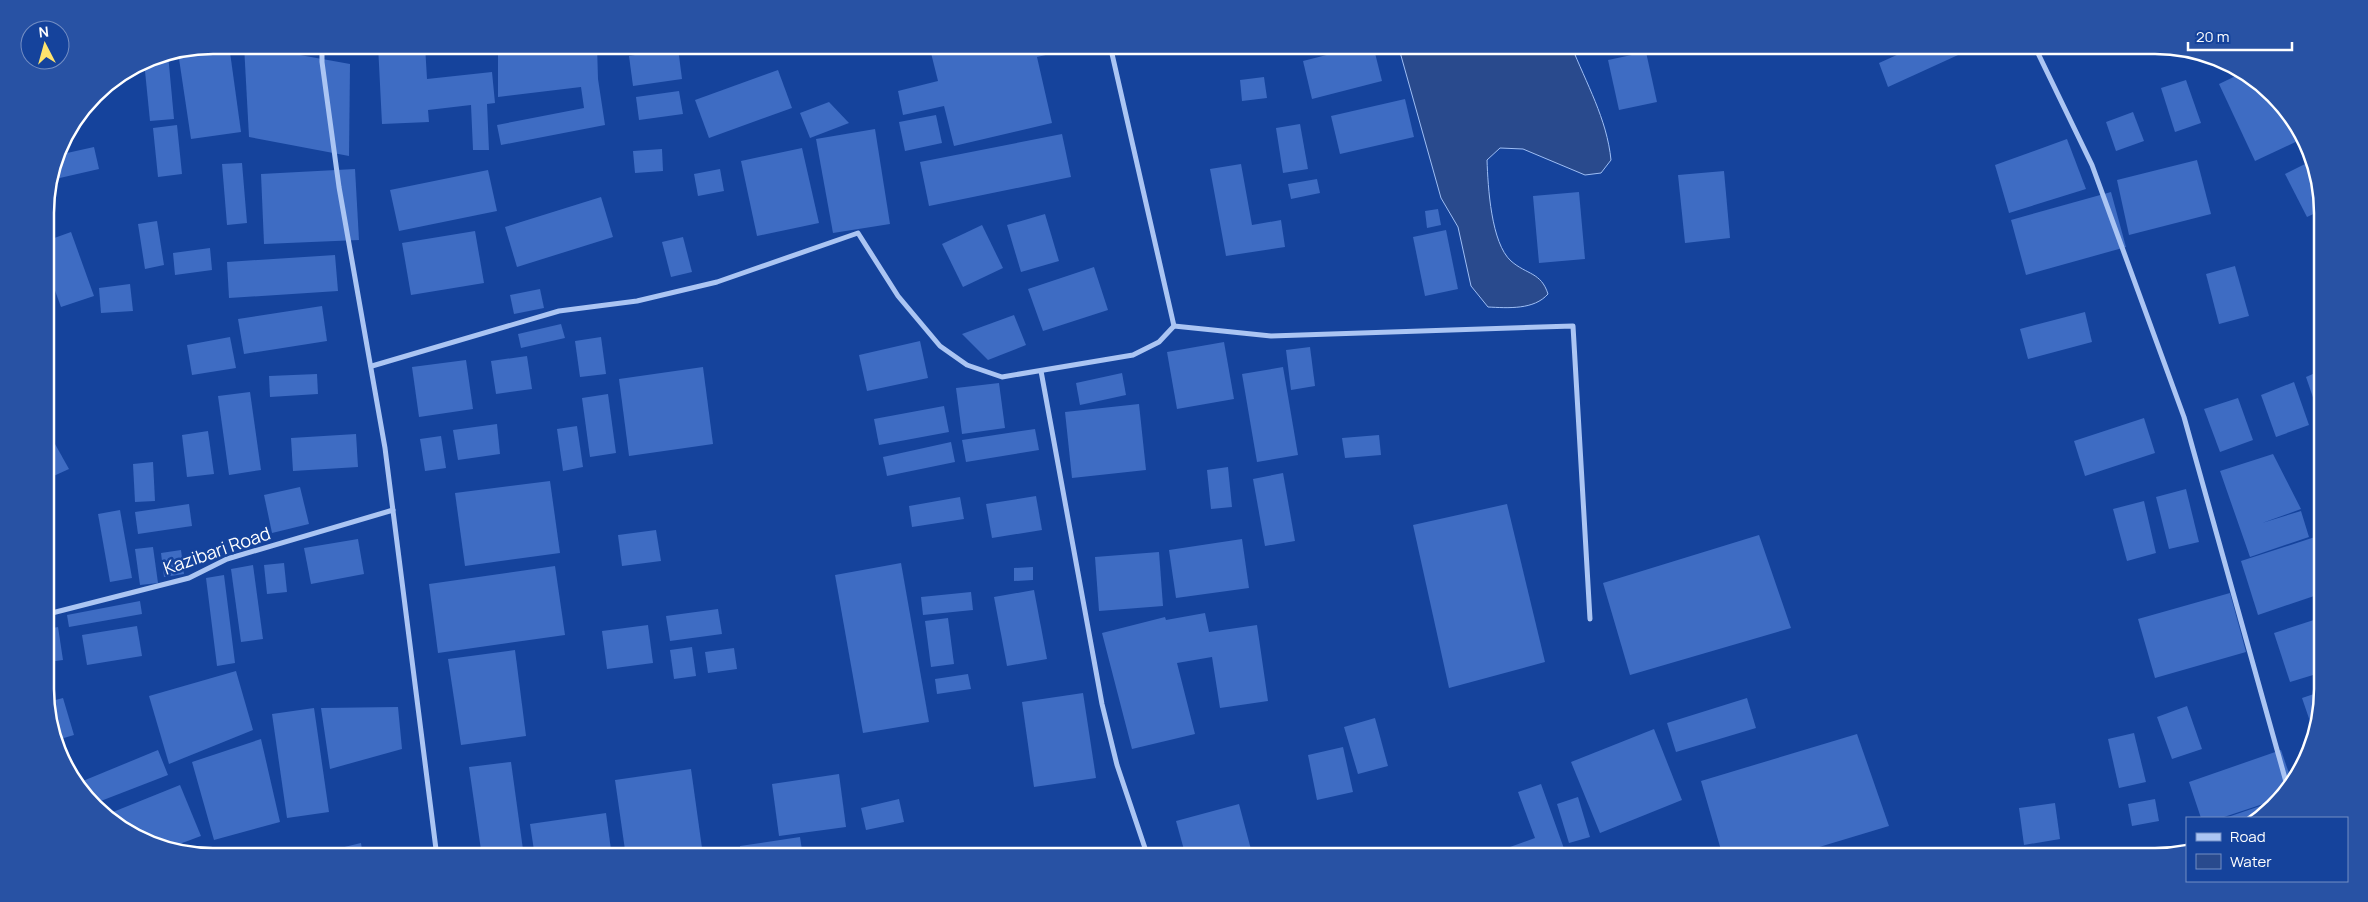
<svg xmlns="http://www.w3.org/2000/svg" width="2368" height="902" font-family="Manrope,sans-serif">
  <style>
    .water { fill: #294a8d; stroke: #9ebef5 }
    .building { fill: #3e6cc3 }
    .lines { fill: none; stroke-linecap: round; stroke-linejoin: round }
    .minor { stroke: #abc5f3; stroke-width: 5 }
    .labels { text-anchor: middle; stroke-width: 5; stroke-linejoin: round; paint-order: stroke }
    .street-label { font-size: 18px; fill: #fff; stroke: #15439c }
    .rim { fill: none; stroke: #fff; stroke-width: 2.5 }
  </style>
  <rect width="100%" height="100%" fill="#15439c"/>
  <path class="water" d="M1398,45H1571C1586,83 1607,119 1611,160L1601,173L1585,175L1523,149L1500,148L1487,160C1488,187 1491,243 1511,261C1527,275 1541,272 1548,294C1534,310 1508,308 1488,307L1471,286L1458,227L1441,198Z"/>
  <g class="building">
    <path d="M224,45H229L241,132L191,139L178,52Z"/>
    <path d="M244,45L350,64L349,156L249,137Z"/>
    <path d="M378,45H425L427,79L492,72L495,103L487,104L489,150H473L471,105L428,110L429,122L382,124Z"/>
    <path d="M498,45H597L598,79L605,125L501,145L497,125L584,108L581,87L498,97Z"/>
    <path d="M929,45H1071L1072,49L1037,57L1052,123L954,146L944,106L903,115L898,91L938,81Z"/>
    <path d="M1180,45H1213V46L1181,52Z"/>
    <path d="M1366,45H1373L1382,81L1312,99L1303,61Z"/>
    <path d="M1862,45H1883L1864,53Z"/>
    <path d="M1919,45H1980L1888,87L1879,63Z"/>
    <path d="M678,48L682,79L633,86L629,56Z"/>
    <path d="M1646,52L1657,102L1619,110L1608,60Z"/>
    <path d="M168,54L174,119L150,121L144,61Z"/>
    <path d="M778,70L792,108L709,138L695,100Z"/>
    <path d="M2240,74L2282,102L2304,138L2255,161L2219,84Z"/>
    <path d="M1264,77L1267,98L1242,101L1240,80Z"/>
    <path d="M2186,80L2201,123L2175,132L2161,88Z"/>
    <path d="M679,91L683,114L639,120L636,97Z"/>
    <path d="M1405,99L1414,137L1340,154L1331,116Z"/>
    <path d="M829,102L849,123L810,138L800,113Z"/>
    <path d="M2133,112L2144,141L2116,151L2106,122Z"/>
    <path d="M936,115L942,143L905,151L899,122Z"/>
    <path d="M1300,124L1308,169L1283,173L1276,128Z"/>
    <path d="M177,125L182,174L158,177L153,128Z"/>
    <path d="M875,129L890,224L833,233L816,139Z"/>
    <path d="M1062,134L1071,177L929,206L920,162Z"/>
    <path d="M2067,139L2086,189L2009,213L1995,165Z"/>
    <path d="M94,147L99,169L51,180L58,155Z"/>
    <path d="M802,148L819,223L757,236L741,161Z"/>
    <path d="M662,149L663,171L635,173L633,151Z"/>
    <path d="M2197,160L2211,214L2129,235L2117,180Z"/>
    <path d="M2313,160L2322,190V210L2307,217L2285,174Z"/>
    <path d="M242,163L247,223L227,225L222,164Z"/>
    <path d="M1241,164L1252,225L1281,220L1285,247L1226,256L1210,169Z"/>
    <path d="M355,169L359,240L264,244L261,174Z"/>
    <path d="M720,169L724,191L698,196L694,174Z"/>
    <path d="M488,170L497,211L399,231L390,190Z"/>
    <path d="M1724,171L1730,238L1685,243L1678,175Z"/>
    <path d="M1317,179L1320,193L1291,199L1288,184Z"/>
    <path d="M1579,192L1585,259L1539,263L1533,196Z"/>
    <path d="M2111,192L2126,247L2026,275L2011,220Z"/>
    <path d="M601,197L613,237L517,267L505,227Z"/>
    <path d="M1438,209L1441,225L1427,228L1425,211Z"/>
    <path d="M1045,214L1059,261L1021,272L1007,225Z"/>
    <path d="M157,221L164,265L145,269L138,224Z"/>
    <path d="M982,225L1003,268L963,287L942,244Z"/>
    <path d="M1446,230L1458,289L1425,296L1413,237Z"/>
    <path d="M475,231L484,283L411,295L402,243Z"/>
    <path d="M71,232L94,296L61,307L46,266V241Z"/>
    <path d="M683,237L692,272L671,277L662,242Z"/>
    <path d="M210,248L212,270L175,275L173,253Z"/>
    <path d="M335,255L338,291L229,298L227,262Z"/>
    <path d="M2235,266L2249,316L2219,324L2206,274Z"/>
    <path d="M1094,267L1108,310L1043,331L1028,289Z"/>
    <path d="M130,284L133,311L101,313L99,288Z"/>
    <path d="M540,289L544,308L514,314L510,295Z"/>
    <path d="M322,306L327,341L244,354L238,319Z"/>
    <path d="M2085,312L2092,342L2028,359L2020,329Z"/>
    <path d="M1014,315L1026,345L988,360L962,334Z"/>
    <path d="M561,324L565,338L521,348L518,334Z"/>
    <path d="M230,337L236,368L192,375L187,345Z"/>
    <path d="M601,337L606,374L580,377L575,341Z"/>
    <path d="M920,341L928,378L867,391L859,355Z"/>
    <path d="M1224,342L1234,399L1177,409L1167,352Z"/>
    <path d="M1310,347L1315,386L1291,390L1286,350Z"/>
    <path d="M527,356L532,389L496,394L491,361Z"/>
    <path d="M466,360L473,409L419,417L412,367Z"/>
    <path d="M703,367L713,444L629,456L619,379Z"/>
    <path d="M1283,367L1298,455L1257,462L1242,374Z"/>
    <path d="M2322,370V421H2321L2306,377Z"/>
    <path d="M1122,373L1126,395L1080,405L1076,383Z"/>
    <path d="M317,374L318,394L270,397L269,376Z"/>
    <path d="M2294,382L2309,425L2276,437L2261,395Z"/>
    <path d="M999,383L1005,428L962,434L956,388Z"/>
    <path d="M250,392L261,470L229,475L218,396Z"/>
    <path d="M608,394L616,453L590,457L582,398Z"/>
    <path d="M2238,398L2253,440L2220,452L2204,409Z"/>
    <path d="M1139,404L1146,470L1072,478L1065,412Z"/>
    <path d="M944,406L949,432L879,445L874,419Z"/>
    <path d="M2144,418L2155,453L2085,476L2074,441Z"/>
    <path d="M497,424L500,454L458,460L453,430Z"/>
    <path d="M577,426L583,467L563,471L557,429Z"/>
    <path d="M1035,429L1039,450L966,462L962,440Z"/>
    <path d="M208,431L214,474L187,477L182,435Z"/>
    <path d="M356,434L358,467L293,471L291,438Z"/>
    <path d="M1379,435L1381,455L1345,458L1342,438Z"/>
    <path d="M441,436L446,468L425,471L420,439Z"/>
    <path d="M951,442L955,462L887,476L883,457Z"/>
    <path d="M55,444L69,469L47,479V448Z"/>
    <path d="M2273,454L2301,509L2262,523L2301,511L2309,537L2250,557L2220,471Z"/>
    <path d="M153,462L155,501L135,502L133,464Z"/>
    <path d="M1228,467L1232,507L1211,509L1207,470Z"/>
    <path d="M1283,473L1295,541L1265,546L1253,479Z"/>
    <path d="M550,481L560,553L465,566L455,493Z"/>
    <path d="M300,487L309,524L272,533L264,495Z"/>
    <path d="M2186,489L2199,542L2169,549L2156,497Z"/>
    <path d="M1036,496L1042,530L992,538L986,504Z"/>
    <path d="M960,497L964,519L912,527L909,506Z"/>
    <path d="M2144,501L2156,553L2127,561L2113,509Z"/>
    <path d="M189,504L192,526L138,534L135,512Z"/>
    <path d="M1507,504L1545,662L1449,688L1413,525Z"/>
    <path d="M120,510L132,578L110,582L98,514Z"/>
    <path d="M656,530L661,561L622,566L618,535Z"/>
    <path d="M1759,535L1791,628L1630,675L1603,583Z"/>
    <path d="M2321,535L2323,593L2258,615L2241,561Z"/>
    <path d="M358,539L364,574L311,584L304,548Z"/>
    <path d="M1242,539L1249,588L1176,598L1169,550Z"/>
    <path d="M153,547L158,583L140,585L135,549Z"/>
    <path d="M181,550L184,574L164,577L161,553Z"/>
    <path d="M1159,552L1163,606L1099,611L1095,557Z"/>
    <path d="M284,563L287,592L267,594L264,565Z"/>
    <path d="M901,563L929,722L863,733L835,575Z"/>
    <path d="M253,565L263,639L241,642L231,569Z"/>
    <path d="M555,566L565,635L438,653L429,584Z"/>
    <path d="M1033,567V580L1014,581V568Z"/>
    <path d="M47,571L52,598L48,599Z"/>
    <path d="M224,575L235,663L217,666L206,578Z"/>
    <path d="M1034,590L1047,659L1007,666L994,597Z"/>
    <path d="M971,592L973,610L923,615L921,597Z"/>
    <path d="M2230,593L2246,652L2155,678L2138,619Z"/>
    <path d="M140,601L142,614L69,627L67,615Z"/>
    <path d="M718,609L722,634L670,641L666,616Z"/>
    <path d="M1205,613L1209,632L1257,625L1268,701L1220,708L1212,657L1177,663L1195,734L1132,749L1102,633L1165,617L1166,620Z"/>
    <path d="M2323,617V672L2290,682L2274,633Z"/>
    <path d="M948,618L954,664L931,667L925,621Z"/>
    <path d="M648,625L653,663L607,669L602,631Z"/>
    <path d="M137,626L142,656L87,665L82,635Z"/>
    <path d="M58,627L63,660L48,662V629Z"/>
    <path d="M692,647L696,676L674,679L670,650Z"/>
    <path d="M734,648L737,669L708,673L705,652Z"/>
    <path d="M515,650L526,736L461,745L448,659Z"/>
    <path d="M236,671L253,730L169,764L149,696Z"/>
    <path d="M968,674L971,689L937,694L935,679Z"/>
    <path d="M2323,691L2321,700L2315,736L2302,698Z"/>
    <path d="M1083,693L1096,778L1034,787L1022,702Z"/>
    <path d="M63,698L74,735L57,740L48,722V702Z"/>
    <path d="M1747,698L1756,728L1676,752L1667,723Z"/>
    <path d="M2187,706L2202,749L2172,759L2157,717Z"/>
    <path d="M398,707L402,749L330,769L321,708Z"/>
    <path d="M314,708L329,812L287,818L272,714Z"/>
    <path d="M1375,718L1388,766L1358,774L1344,727Z"/>
    <path d="M1654,729L1682,800L1600,833L1571,762Z"/>
    <path d="M2134,733L2146,782L2119,788L2108,739Z"/>
    <path d="M1857,734L1889,826L1786,857H1723L1701,781Z"/>
    <path d="M261,739L280,822L214,840L192,762Z"/>
    <path d="M1343,747L1353,792L1317,800L1308,755Z"/>
    <path d="M158,750L168,775L93,804L87,800L78,783Z"/>
    <path d="M2281,750L2293,785L2281,798L2221,818H2201L2189,782Z"/>
    <path d="M511,762L524,857H482L469,767Z"/>
    <path d="M691,769L702,848L640,857H626L615,780Z"/>
    <path d="M839,774L846,827L779,836L772,784Z"/>
    <path d="M1541,784L1567,857H1482L1535,838L1518,792Z"/>
    <path d="M180,785L201,836L166,849L159,848L108,814Z"/>
    <path d="M1578,797L1590,837L1569,843L1557,804Z"/>
    <path d="M899,799L904,822L866,830L861,808Z"/>
    <path d="M2155,799L2159,821L2132,826L2128,804Z"/>
    <path d="M2278,800L2261,818H2225Z"/>
    <path d="M2055,803L2060,839L2024,845L2019,808Z"/>
    <path d="M1239,804L1253,857H1186L1176,821Z"/>
    <path d="M606,813L612,857H535L530,824Z"/>
    <path d="M800,837L803,857H741L740,846Z"/>
    <path d="M361,843L363,857H307V856Z"/>
    <path d="M866,849L867,857H819V855Z"/>
    <path d="M261,851L262,857H231V856Z"/>
  </g>
  <g class="lines">
    <g class="minor">
      <path d="M322,45V62L339,187L385,448L437,857"/>
      <path d="M1110,45L1174,326"/>
      <path d="M2034,45L2092,165L2184,417L2288,789"/>
      <path d="M1174,326L1271,336L1573,326L1590,619"/>
      <path d="M372,366L559,311L637,301L717,282L858,233L898,296L940,346L967,365L1002,377L1133,355L1159,342L1174,326"/>
      <path d="M1041,371L1102,704L1117,765L1148,857"/>
      <path d="M48,614L189,578L227,559L393,510"/>
    </g>
  </g>
  <g class="labels">
    <g class="street-label">
      <text transform="translate(217 551) rotate(-19)" y="6">Kazibari Road</text>
    </g>
  </g>
  <path d="M0 0H2368V902H0ZM213 54H2155A159 159 0 0 1 2314 213V689A159 159 0 0 1 2155 848H213A159 159 0 0 1 54 689V213A159 159 0 0 1 213 54Z" fill="#2852a4" fill-rule="evenodd"/>
  <path class="rim" d="M213 54H2155A159 159 0 0 1 2314 213V689A159 159 0 0 1 2155 848H213A159 159 0 0 1 54 689V213A159 159 0 0 1 213 54Z"/>
  <rect x="2186" y="817" width="162" height="65" fill="#15439c" stroke="#738ec4"/>
  <rect x="2196" y="833" width="25" height="8" fill="#abc5f3" stroke="#738ec4"/>
  <text x="2230" y="842" font-size="15" fill="#ffffff">Road</text>
  <rect x="2196" y="854" width="25" height="15" fill="#294a8d" stroke="#738ec4"/>
  <text x="2230" y="867" font-size="15" fill="#ffffff">Water</text>
  <g transform="translate(45 45) rotate(354)"><circle r="24" fill="#15439c" stroke="#738ec4"/>
  <path d="M0-4L9 19L0 12L-9 19Z" fill="#ffe46d"/>
  <text y="-8" font-size="14" font-weight="bold" text-anchor="middle" fill="#ffffff">N</text>
  </g>
  <path d="M2188 42v8h104v-8" fill="none" stroke="#ffffff" stroke-width="2.5"/>
  <text x="2196" y="42" font-size="15" fill="#ffffff" stroke="#15439c" stroke-width="4" paint-order="stroke">20 m</text>
</svg>
